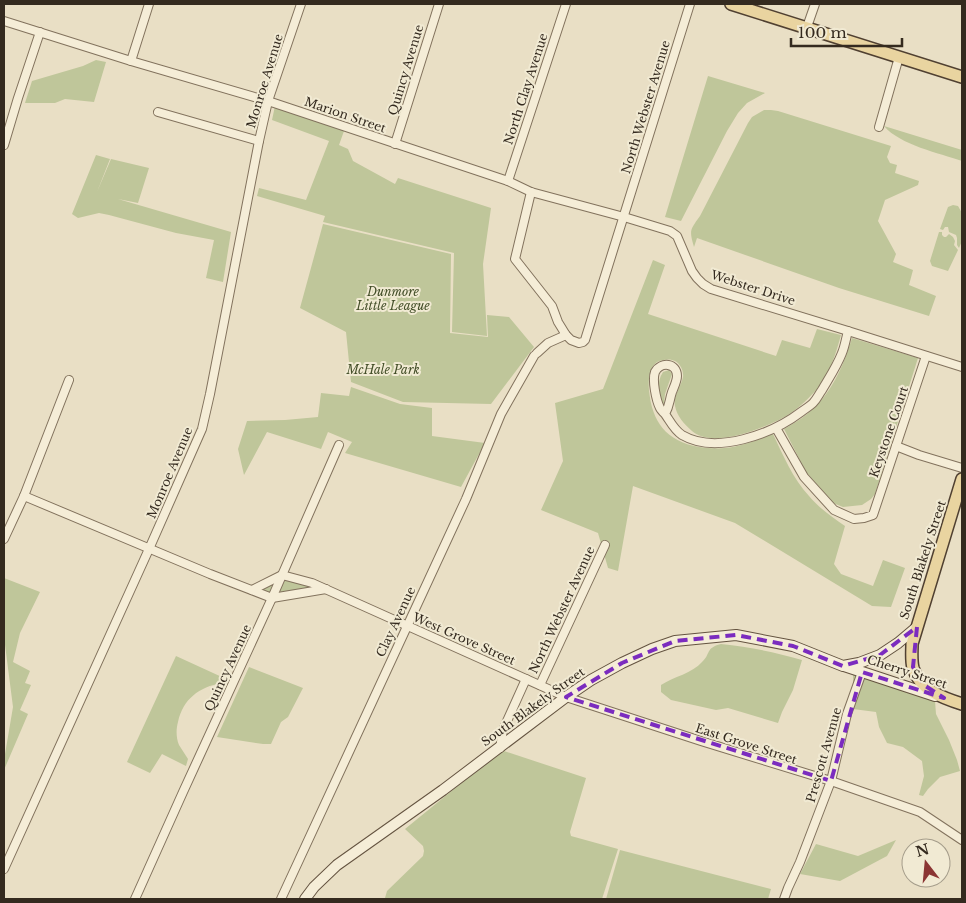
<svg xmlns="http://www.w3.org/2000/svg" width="966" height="903" font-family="'Libre Baskerville',serif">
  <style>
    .green { fill: #bfc69a }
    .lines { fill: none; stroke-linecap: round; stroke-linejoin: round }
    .street-casing { stroke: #82725d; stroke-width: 10 }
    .secondary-casing { stroke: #645340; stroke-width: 12 }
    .primary-casing { stroke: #504031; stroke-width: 14 }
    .street { stroke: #f5edd7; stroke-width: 8 }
    .secondary { stroke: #f5edd7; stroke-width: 10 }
    .primary { stroke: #e9d4a0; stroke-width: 11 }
    .marked { fill: none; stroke: #7b2cbf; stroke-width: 4; stroke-dasharray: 10 6; stroke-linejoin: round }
    .labels { text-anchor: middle; stroke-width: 4; stroke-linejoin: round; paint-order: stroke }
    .street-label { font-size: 12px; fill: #342a1f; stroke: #f1ead3 }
    .park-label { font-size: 12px; font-style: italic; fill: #434e28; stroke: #f1ead3 }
  </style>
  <rect width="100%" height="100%" fill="#e9dfc5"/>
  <g class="green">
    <path d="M96,60L106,62L94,102L65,99L55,103H25L32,81L83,66Z"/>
    <path d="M708,76L765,93L747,103L738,113L727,131L681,221L665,217Z"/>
    <path d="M275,106L344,131L339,145L348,149L353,161L395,184L398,178L491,208L483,264L487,336L452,332L454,253L323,222L325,216L257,196L259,188L306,200L329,141L272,120Z"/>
    <path d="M764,110H771L778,111L891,146L887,157L890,163L897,165L895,173L919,181L918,185L885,200L878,221L896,254L893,262L913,270L909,285L936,296L929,316L839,288L697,238L694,247C689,230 690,230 700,216L748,123L752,117Z"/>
    <path d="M884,126L962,150V161C939,153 900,145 884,126Z"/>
    <path d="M96,155L110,159L97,192L111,159L149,168L138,203L118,199L231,232L223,282L206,278L214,240L176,233L109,215L99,213L78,218L72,214Z"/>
    <path d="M953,205L958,206L962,213V241L959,248L957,245V238L956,235L949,232L948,227H945L943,230L940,229L948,207Z"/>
    <path d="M323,224L451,254L450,333L488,337L487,315L509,317L534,347L491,404L403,402L351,382L346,332L300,308Z"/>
    <path d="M939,232H942V235L944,237H946L949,234L953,237L955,241L954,245L958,250L948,271L932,266L930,261Z"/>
    <path d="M653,260L665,265L648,314L776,356L782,340L810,348L817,329L841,335C836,353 830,373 819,387C810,397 799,408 788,415C767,427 713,450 692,431C684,424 677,416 675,406C673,395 681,387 683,377C684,370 679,361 672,360C668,359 661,360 657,362C649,368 648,381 649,390C652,422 666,441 699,447C707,448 717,449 725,448C742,446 757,440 773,434C783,455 793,479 809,496C819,508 832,517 845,526L834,564L841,574L873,586L883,560L905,568L891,607L872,606L735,523L633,486L618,571L608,568L598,533L541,510L563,461L555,403L603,389Z"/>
    <path d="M852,338L918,358L875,494L871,499L862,505L843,507L833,503L806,472L784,429C792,424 800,420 807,414C831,395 843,367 852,338Z"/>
    <path d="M669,370L672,374L665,394L664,403L663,404C659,393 656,383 663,372Z"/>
    <path d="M351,387L400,404L432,408V436L485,443L461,487L345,453L352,442L328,432L321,449L267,432L244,475L238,449L247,421L285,420L318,417L321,393L349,396Z"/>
    <path d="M282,575L326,589L272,598L252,590Z"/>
    <path d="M4,578L40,592L20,633L13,662L30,671L25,683L31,685L20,710L28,714L4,770V760L13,707L4,637Z"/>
    <path d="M721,644C749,647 775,652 802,660L793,690L782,712L778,723L728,708L716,710L671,700L661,692V685C673,677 693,673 702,662C711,654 705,648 721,644Z"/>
    <path d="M176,656L224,678L222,683C199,687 183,699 178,722C176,729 176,738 179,745C182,750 185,754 188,759L186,766L162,754L150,773L127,762Z"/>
    <path d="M249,667L303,688L288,717L281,722L271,744H263L217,737Z"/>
    <path d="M853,673L935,701L936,714L949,740L957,760L960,771L940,777L928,789L923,796L919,795L924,776L922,761L903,747L887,743L879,727L876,712L853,709Z"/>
    <path d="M504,751L586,778L570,832L571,836L618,849L602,899H582L579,898L578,899H385V898L387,891L423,856L424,851L423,846L405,829L454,789Z"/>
    <path d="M896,840L887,856L840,881L800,874L816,844L858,856Z"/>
    <path d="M620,850L771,889L768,899H606Z"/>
  </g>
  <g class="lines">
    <defs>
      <g id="street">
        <path d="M4,21L131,61L268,101L508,181L531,192L624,217L670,231L677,236L692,271L697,278L703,284L711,289L848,331L962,367"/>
        <path d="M807,27L815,4"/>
        <path d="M131,61L149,4"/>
        <path d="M158,112L259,141"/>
        <path d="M879,127L899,57"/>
        <path d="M395,144L439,4"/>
        <path d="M4,145L18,98L40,32"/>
        <path d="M508,181L566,4"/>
        <path d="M531,192L515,259L552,306L558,322L566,335L571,340L579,343L583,342L585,340L690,4"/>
        <path d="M537,353L548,343L566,335"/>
        <path d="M665,414C663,412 661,410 660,408C656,400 652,380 655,372C661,361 677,363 677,376C677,381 674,387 672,392C669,401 670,405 665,414C670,421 674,430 682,435C716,455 772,434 801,412C805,409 810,406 813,403C817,399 819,394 822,390C829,378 837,366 842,353C845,346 846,338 848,331"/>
        <path d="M776,428L804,477L834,510L854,519L864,518L873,515L926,356"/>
        <path d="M896,446L919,455L962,468"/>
        <path d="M24,496L210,574L272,598L326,589"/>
        <path d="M4,539L24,496L69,380"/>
        <path d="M252,590L282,575L312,583L566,697L701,741L831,781L920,812L962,840"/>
        <path d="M540,685L605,545"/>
        <path d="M500,748L503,730L526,679"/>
        <path d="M4,869L149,549L202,429L210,394L259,141L268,101L301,4"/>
        <path d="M135,899L183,792L272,598L339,445"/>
        <path d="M281,899L466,499L501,414L534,356"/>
        <path d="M784,899L788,888L800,862L831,781L847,714L862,672"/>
      </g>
      <g id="secondary">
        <path d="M844,666L935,696"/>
        <path d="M305,899L314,887L337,865L443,790L566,697L591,680L622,663L652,649L675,641L736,635L793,646L843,666L859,663L880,655L898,643L917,627"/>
      </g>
      <g id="primary">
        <path d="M731,4L962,77"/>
        <path d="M962,479L912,644C912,652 911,660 913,668C920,690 943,698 962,704"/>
      </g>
    </defs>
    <use href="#street" class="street-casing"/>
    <use href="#secondary" class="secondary-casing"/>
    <use href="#primary" class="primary-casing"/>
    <use href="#street" class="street"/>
    <use href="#secondary" class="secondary"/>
    <use href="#primary" class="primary"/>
  </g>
  <path class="marked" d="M917,627L913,667L924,685L944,698L862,672L831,781L566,697L622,663L675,641L736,635L793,646L843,666L880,655Z"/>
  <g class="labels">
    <g class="street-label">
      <text transform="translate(406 70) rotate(-73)" y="4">Quincy Avenue</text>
      <text transform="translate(265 81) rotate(-73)" y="4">Monroe Avenue</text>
      <text transform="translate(526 89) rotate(-72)" y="4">North Clay Avenue</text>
      <text transform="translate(646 107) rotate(-73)" y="4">North Webster Avenue</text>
      <text transform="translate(345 115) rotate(19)" y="4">Marion Street</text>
      <text transform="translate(753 288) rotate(18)" y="4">Webster Drive</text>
      <text transform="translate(889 432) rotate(-71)" y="4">Keystone Court</text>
      <text transform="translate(170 473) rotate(-67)" y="4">Monroe Avenue</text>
      <text transform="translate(923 560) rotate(-72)" y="4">South Blakely Street</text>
      <text transform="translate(562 610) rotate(-65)" y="4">North Webster Avenue</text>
      <text transform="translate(396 622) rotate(-65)" y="4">Clay Avenue</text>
      <text transform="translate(464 639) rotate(24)" y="4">West Grove Street</text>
      <text transform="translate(228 668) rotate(-65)" y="4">Quincy Avenue</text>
      <text transform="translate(907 672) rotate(18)" y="4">Cherry Street</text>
      <text transform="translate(533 707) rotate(-36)" y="4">South Blakely Street</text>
      <text transform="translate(746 744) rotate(18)" y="4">East Grove Street</text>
      <text transform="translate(824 755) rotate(-74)" y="4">Prescott Avenue</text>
    </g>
    <g class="park-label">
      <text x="393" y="296">Dunmore<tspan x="393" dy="14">Little League</tspan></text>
      <text x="383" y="374">McHale Park</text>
    </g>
  </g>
  <rect width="966" height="903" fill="none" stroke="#342a1f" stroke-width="10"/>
  <g transform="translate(926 863) rotate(344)"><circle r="24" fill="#f1ead3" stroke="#a59d8b"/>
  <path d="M0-4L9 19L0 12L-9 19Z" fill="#8b3533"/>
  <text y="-8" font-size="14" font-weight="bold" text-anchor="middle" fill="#342a1f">N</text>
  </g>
  <path d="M791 38v8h111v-8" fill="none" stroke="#342a1f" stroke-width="2.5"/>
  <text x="798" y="38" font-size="15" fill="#342a1f" stroke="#f1ead3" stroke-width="4" paint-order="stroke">100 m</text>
</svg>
